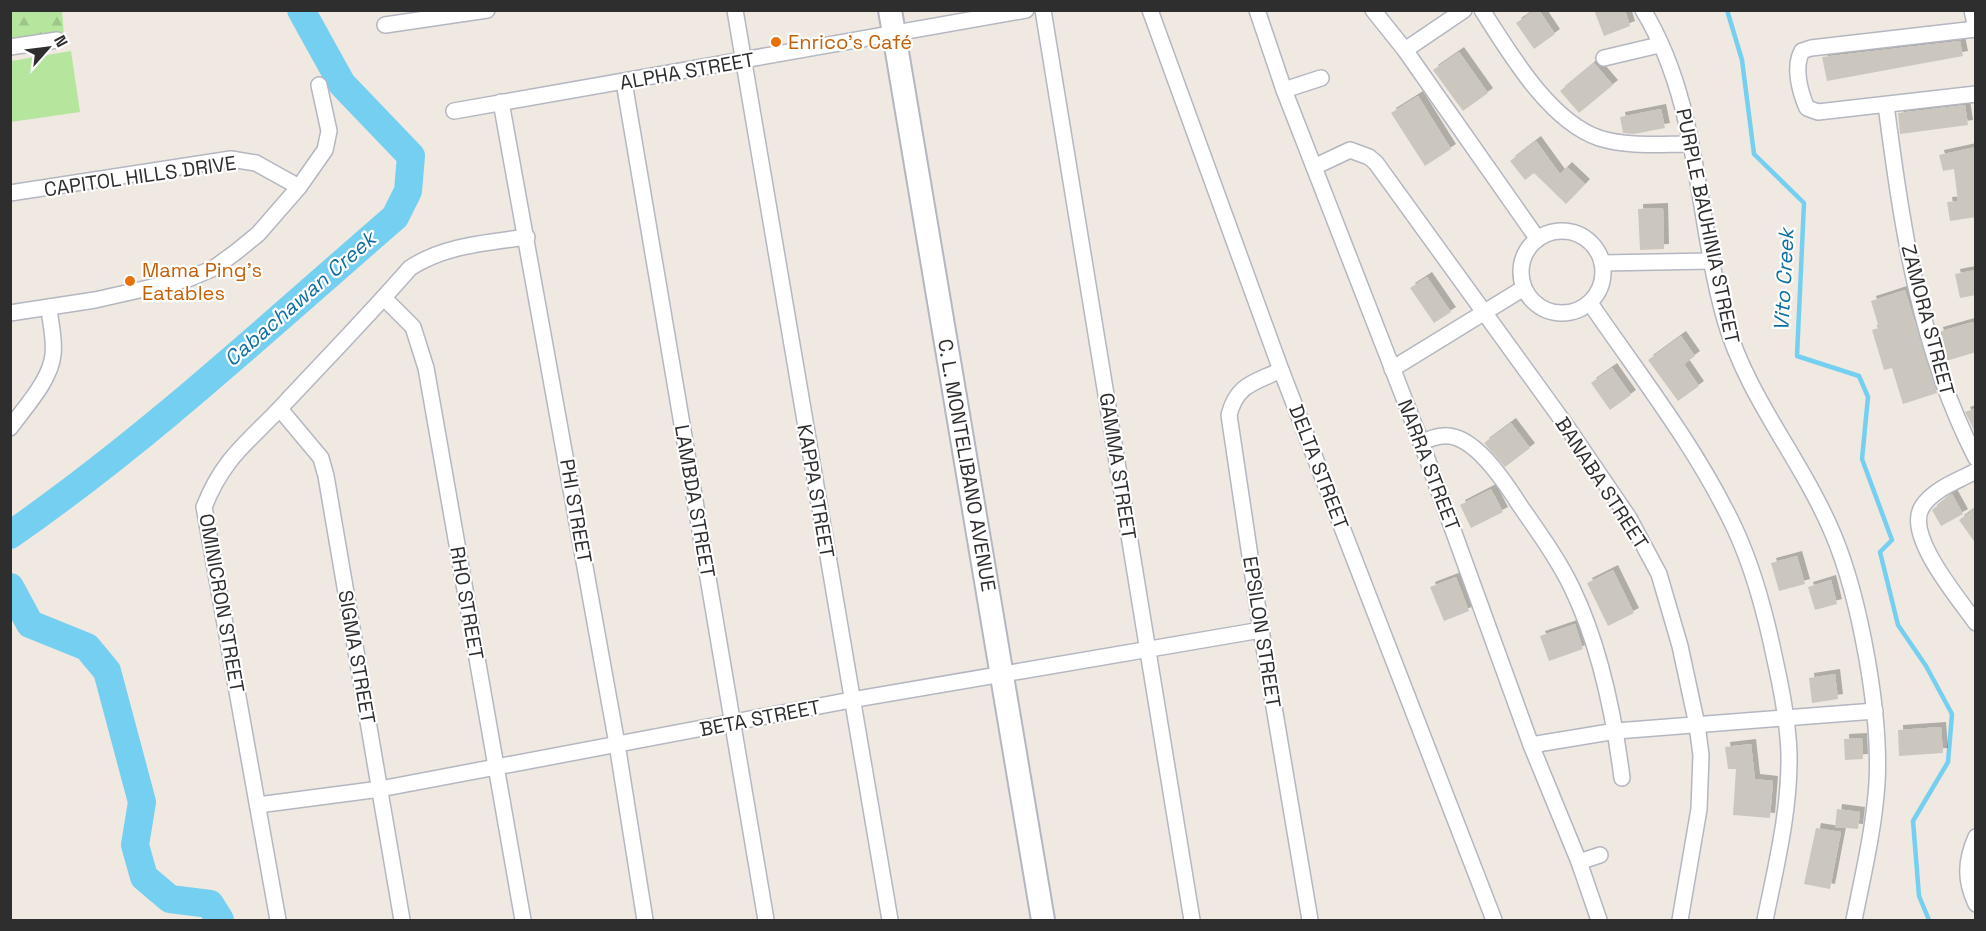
<svg xmlns="http://www.w3.org/2000/svg" width="1986" height="931" font-family="'Space Grotesk',sans-serif">
  <style>
    .grass { fill: #b6e59e }
    .forest { fill: url(#forest-firs) }
    .lines { fill: none; stroke-linecap: round; stroke-linejoin: round }
    .stream { stroke: #75cff0; stroke-width: 4.5 }
    .river { stroke: #75cff0; stroke-width: 28 }
    .building { fill: #cbc7bf; filter: url(#shadow) }
    .street-casing { stroke: #b4b7c1; stroke-width: 18 }
    .secondary-casing { stroke: #b4b7c1; stroke-width: 26 }
    .street { stroke: #fff; stroke-width: 15 }
    .secondary { stroke: #fff; stroke-width: 22 }
    .food-dot { fill: #e8710a; stroke: #fff; stroke-width: 2 }
    .labels { text-anchor: middle; stroke-width: 4.5; stroke-linejoin: round; paint-order: stroke }
    .food-label { font-size: 20px; fill: #c56008; stroke: #fff; text-anchor: start }
    .street-label { font-size: 20px; fill: #2e2e2e; stroke: #fff }
    .water-label { font-size: 21px; font-style: italic; fill: #0d6fa3; stroke: #fff }
  </style>
  <defs>
    <pattern id="forest-firs" width="22" height="20" patternUnits="userSpaceOnUse" patternTransform="scale(1.5)"><rect width="22" height="20" fill="#b6e59e"/><path d="M5 1l3.5 6h-7zM16 11l3.5 6h-7z" fill="#9dc588"/></pattern>
    <filter id="shadow"><feDropShadow dx="5" dy="-5" stdDeviation="0" flood-color="#0004"/></filter>
  </defs>
  <rect width="100%" height="100%" fill="#efe9e1"/>
  <path class="grass" d="M71,51L80,112L11,122V61Z"/>
  <path class="forest" d="M10,11H62L64,35L11,43Z"/>
  <g class="lines">
    <path class="stream" d="M1727,10L1742,60L1754,154L1804,203L1797,356L1859,376L1868,397L1862,459L1892,540L1880,552L1898,625L1926,666L1952,714L1948,762L1913,821L1919,896L1929,920"/>
    <g class="river">
      <path d="M10,535C147,440 269,326 395,217L408,191L411,156L342,84L301,10"/>
      <path d="M10,587L30,624L87,647L107,671L142,802L135,845L144,877L170,899L210,904L220,920"/>
    </g>
  </g>
  <g class="building">
    <path d="M1535,10H1539L1555,34L1534,49L1516,23Z"/>
    <path d="M1594,10H1625L1630,26L1604,36Z"/>
    <path d="M1960,41L1963,56L1827,81L1822,57Z"/>
    <path d="M1459,52L1488,93L1463,111L1433,70Z"/>
    <path d="M1594,63L1613,85L1579,113L1560,91Z"/>
    <path d="M1418,96L1451,149L1425,166L1391,113Z"/>
    <path d="M1965,105L1968,125L1900,134L1898,113Z"/>
    <path d="M1661,109L1665,128L1634,134L1623,133L1620,117Z"/>
    <path d="M1536,141L1560,174L1567,167L1585,184L1566,204L1534,173L1525,180L1510,161Z"/>
    <path d="M1976,147V217L1950,221L1947,202L1958,201L1954,169L1943,171L1939,155Z"/>
    <path d="M1663,208L1664,249L1640,250L1638,209Z"/>
    <path d="M1976,270V295L1960,298L1955,274Z"/>
    <path d="M1427,277L1451,312L1434,323L1410,288Z"/>
    <path d="M1905,290L1937,393L1903,404L1892,368L1884,370L1872,330L1879,328L1871,301Z"/>
    <path d="M1973,322L1976,352L1946,361L1938,332Z"/>
    <path d="M1681,336L1695,356L1684,364L1699,386L1678,401L1648,360Z"/>
    <path d="M1612,368L1631,395L1610,410L1591,383Z"/>
    <path d="M1976,408V434L1965,412Z"/>
    <path d="M1511,423L1530,448L1505,467L1484,443Z"/>
    <path d="M1491,489L1503,512L1471,528L1460,505Z"/>
    <path d="M1952,494L1963,514L1941,526L1932,510Z"/>
    <path d="M1976,508V544L1959,520Z"/>
    <path d="M1797,556L1805,584L1779,591L1771,563Z"/>
    <path d="M1613,570L1634,613L1608,626L1587,583Z"/>
    <path d="M1456,577L1469,611L1444,621L1430,587Z"/>
    <path d="M1831,580L1837,604L1815,610L1808,587Z"/>
    <path d="M1575,624L1583,649L1549,661L1540,636Z"/>
    <path d="M1835,674L1838,699L1812,703L1809,678Z"/>
    <path d="M1941,727L1943,753L1899,756L1898,730Z"/>
    <path d="M1862,738L1863,759L1845,760L1844,739Z"/>
    <path d="M1751,744L1755,779L1773,781L1770,818L1733,815L1736,769H1728L1725,747Z"/>
    <path d="M1837,809L1860,812L1858,829L1835,827Z"/>
    <path d="M1816,828L1841,832L1830,889L1804,884Z"/>
  </g>
  <g class="lines">
    <defs>
      <g id="street">
        <path d="M735,10L890,920"/>
        <path d="M1043,10L1192,920"/>
        <path d="M1150,10L1281,370L1494,920"/>
        <path d="M1257,10L1284,90L1421,442L1531,745L1579,862L1599,920"/>
        <path d="M1373,10L1405,50L1537,238"/>
        <path d="M1482,10C1509,52 1549,121 1599,138C1627,147 1660,144 1690,144"/>
        <path d="M1643,10C1700,103 1696,218 1725,320C1747,397 1802,460 1833,534C1860,598 1881,714 1877,783C1874,829 1863,875 1854,920"/>
        <path d="M1972,10L1976,29"/>
        <path d="M385,25L487,10"/>
        <path d="M1976,29L1811,48L1802,51C1793,67 1800,92 1807,108L1818,112L1976,94"/>
        <path d="M10,47L57,40"/>
        <path d="M1405,50L1464,10"/>
        <path d="M1604,58L1659,45"/>
        <path d="M624,82L766,920"/>
        <path d="M1284,90L1321,78"/>
        <path d="M501,102L617,744L645,920"/>
        <path d="M1886,105C1902,226 1919,348 1976,458"/>
        <path d="M454,111L1026,10"/>
        <path d="M1314,167L1350,150L1369,157L1376,163L1565,424L1629,518L1659,574L1680,646L1697,725L1701,755L1699,809L1680,920"/>
        <path d="M10,193L231,159L256,163L299,187"/>
        <circle cx="1562" cy="272" r="41"/>
        <path d="M1602,263L1711,261"/>
        <path d="M384,298L413,327L426,368L523,920"/>
        <path d="M1590,303C1640,376 1697,448 1735,529C1754,570 1766,616 1775,660C1782,691 1788,721 1789,754C1790,810 1776,866 1765,920"/>
        <path d="M10,313L95,300L188,279L214,268L236,252L258,234L299,187L325,150L329,131L319,85"/>
        <path d="M1392,369L1524,288"/>
        <path d="M1281,370C1254,383 1237,384 1229,415L1261,630L1310,920"/>
        <path d="M280,409L321,458L326,476L402,920"/>
        <path d="M10,428C25,407 50,381 53,355C55,339 50,322 49,307"/>
        <path d="M1421,442C1428,440 1436,436 1443,436C1474,433 1506,484 1521,507C1539,533 1558,559 1572,588C1600,646 1614,715 1622,778"/>
        <path d="M1976,471C1958,481 1933,489 1922,507C1904,535 1960,600 1976,623"/>
        <path d="M1531,745L1616,731L1875,711"/>
        <path d="M258,805L380,789L851,700L1261,630"/>
        <path d="M1976,837C1965,862 1965,880 1976,904"/>
        <path d="M1579,862L1600,855"/>
        <path d="M278,920L204,507C224,456 250,441 285,403C327,358 370,314 410,268C445,245 486,243 527,237"/>
      </g>
      <path id="secondary" d="M890,10L1043,920"/>
    </defs>
    <use href="#street" class="street-casing"/>
    <use href="#secondary" class="secondary-casing"/>
    <use href="#street" class="street"/>
    <use href="#secondary" class="secondary"/>
  </g>
  <g class="food-dot">
    <circle cx="776" cy="42" r="6"/>
    <circle cx="130" cy="281" r="6"/>
  </g>
  <g class="labels">
    <g class="food-label">
      <text x="788" y="49">Enrico's Café</text>
      <text x="142" y="277">Mama Ping's<tspan x="142" dy="23">Eatables</tspan></text>
    </g>
    <g class="street-label">
      <text transform="translate(687 71) rotate(-10)" y="7">ALPHA STREET</text>
      <text transform="translate(140 176) rotate(-8)" y="7">CAPITOL HILLS DRIVE</text>
      <text transform="translate(1708 226) rotate(78)" y="7">PURPLE BAUHINIA STREET</text>
      <text transform="translate(1928 320) rotate(75)" y="7">ZAMORA STREET</text>
      <text transform="translate(967 465) rotate(80)" y="7">C. L. MONTELIBANO AVENUE</text>
      <text transform="translate(1429 465) rotate(69)" y="7">NARRA STREET</text>
      <text transform="translate(1118 466) rotate(81)" y="7">GAMMA STREET</text>
      <text transform="translate(1319 467) rotate(69)" y="7">DELTA STREET</text>
      <text transform="translate(1602 483) rotate(57)" y="7">BANABA STREET</text>
      <text transform="translate(816 491) rotate(80)" y="7">KAPPA STREET</text>
      <text transform="translate(695 501) rotate(80)" y="7">LAMBDA STREET</text>
      <text transform="translate(576 511) rotate(80)" y="7">PHI STREET</text>
      <text transform="translate(222 603) rotate(80)" y="7">OMINICRON STREET</text>
      <text transform="translate(467 603) rotate(80)" y="7">RHO STREET</text>
      <text transform="translate(1262 632) rotate(81)" y="7">EPSILON STREET</text>
      <text transform="translate(357 657) rotate(80)" y="7">SIGMA STREET</text>
      <text transform="translate(760 718) rotate(-11)" y="7">BETA STREET</text>
    </g>
    <g class="water-label">
      <text transform="translate(1784 280) rotate(-87)" y="7">Vito Creek</text>
      <text transform="translate(300 299) rotate(-41)" y="7">Cabachawan Creek</text>
    </g>
  </g>
  <rect width="1986" height="931" fill="none" stroke="#2e2e2e" stroke-width="24"/>
  <g transform="translate(48 48) rotate(62)" stroke="#ffffff" stroke-width="4.5" paint-order="stroke">
  <path d="M0-4.5L10 22L0 15L-10 22Z" fill="#2e2e2e"/>
  <text y="-9" font-size="16" font-weight="bold" text-anchor="middle" fill="#2e2e2e">N</text>
  </g>
</svg>
